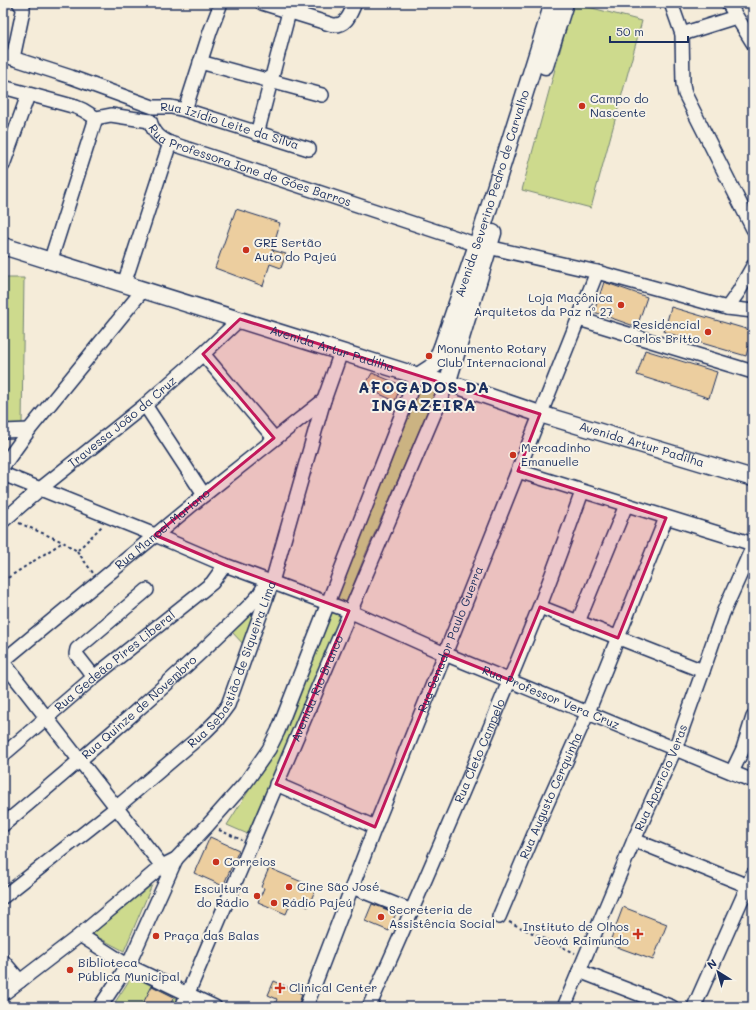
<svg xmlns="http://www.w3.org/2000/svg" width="756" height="1010" font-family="Mali,sans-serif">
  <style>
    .green { fill: #cdda8d; stroke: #748476 }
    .building { fill: #ecce9f; stroke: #1b2f5e }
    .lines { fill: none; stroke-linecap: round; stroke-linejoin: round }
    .minor-casing { stroke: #1b2f5e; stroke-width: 16 }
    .major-casing { stroke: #1b2f5e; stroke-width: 19 }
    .path { stroke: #1b2f5e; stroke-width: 2; stroke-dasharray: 3 3; stroke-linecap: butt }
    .minor { stroke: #f7f3e8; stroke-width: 13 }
    .major { stroke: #f7f3e8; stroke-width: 16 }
    .marked { fill: #c2185b; fill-opacity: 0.2; stroke: #c2185b; stroke-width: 3; stroke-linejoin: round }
    .poi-dot { fill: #c8321e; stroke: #f7f3e8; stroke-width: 1.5 }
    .labels { text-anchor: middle; stroke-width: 4; stroke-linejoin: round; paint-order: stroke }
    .poi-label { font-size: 12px; fill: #1b2f5e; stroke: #f7f3e8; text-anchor: start }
    .street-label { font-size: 12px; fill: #1b2f5e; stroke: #f7f3e8 }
    .district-label { font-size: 16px; font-weight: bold; letter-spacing: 1px; fill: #1b2f5e; stroke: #f7f3e8 }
  </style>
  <rect width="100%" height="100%" fill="#f5ecd9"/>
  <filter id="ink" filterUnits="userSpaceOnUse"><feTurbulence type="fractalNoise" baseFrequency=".025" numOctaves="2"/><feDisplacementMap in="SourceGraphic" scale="8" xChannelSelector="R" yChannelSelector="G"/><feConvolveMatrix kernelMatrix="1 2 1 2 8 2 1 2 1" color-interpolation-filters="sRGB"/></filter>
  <g filter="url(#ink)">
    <g class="green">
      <path d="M573,3L642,21L591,208L522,190Z"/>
      <path d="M3,278H24L22,424H3Z"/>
      <path d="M420,384L437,389L434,397L366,553L288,747L250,835L227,825L279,743Z"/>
      <path d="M259,604L245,646L231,631Z"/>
      <path d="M152,885L124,951L92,934Z"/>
      <path d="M132,976L178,999L175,1007H112Z"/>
    </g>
    <g class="building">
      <path d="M236,209L280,223L272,250L286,254L281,268L270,264L263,286L215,268Z"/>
      <path d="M604,282L647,297L637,327L594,312Z"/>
      <path d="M671,307L753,331L746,356L664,332Z"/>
      <path d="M645,350L717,372L709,398L637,375Z"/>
      <path d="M372,373L401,385L395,401L364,387Z"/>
      <path d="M210,837L239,850L223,886L194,873Z"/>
      <path d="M269,868L316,888L308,907L292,900L286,914L258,902L264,888L261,887Z"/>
      <path d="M372,904L396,913L389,931L365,921Z"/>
      <path d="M623,907L667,924L653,960L609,944Z"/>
      <path d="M274,981L302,994L298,1007H274L277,999L268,995Z"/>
      <path d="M152,986L174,997L169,1007H141Z"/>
    </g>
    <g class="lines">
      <defs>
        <g id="minor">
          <path d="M262,3L333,25C347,26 350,14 355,3"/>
          <path d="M671,3L682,34L683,84L685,94L753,229"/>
          <path d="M728,3L753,43"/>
          <path d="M682,34L736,17"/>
          <path id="s1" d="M3,55L71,77L153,107H171L185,110L309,149"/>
          <path d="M13,58L23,11V7L19,3"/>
          <path d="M200,62L322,95"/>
          <path d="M3,87L76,107L83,110L96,118L111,115L150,121"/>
          <path d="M185,110L210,32L221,3"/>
          <path id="s2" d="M150,121C154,133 159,138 170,143L478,245"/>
          <path d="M257,134L289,12"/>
          <path d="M3,165L28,95"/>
          <path d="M488,247L597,272L727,308L753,311"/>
          <path d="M50,262L96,118"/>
          <path d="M124,284L170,143"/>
          <path d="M727,308L739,291L753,266"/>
          <path d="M579,319L753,372"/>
          <path d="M203,354L274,438"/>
          <path d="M145,405L204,495"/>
          <path d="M3,431L29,430"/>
          <path d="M3,466L29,430L143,290"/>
          <path d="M518,471L753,544"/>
          <path id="s3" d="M3,474L155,535L225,565L349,611L445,654L753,781"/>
          <path id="s4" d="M3,521L40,489L145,405L203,354L240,319"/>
          <path d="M540,607L703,671"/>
          <path d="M578,622L626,505"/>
          <path id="s5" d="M3,661L204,495L324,400"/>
          <path d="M3,662L162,866"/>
          <path d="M94,677L76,654L77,649L147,590"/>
          <path id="s6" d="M3,755L94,677L212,583L225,565"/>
          <path d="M732,772L743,749L753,717"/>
          <path d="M276,784L375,827"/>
          <path id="s7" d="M3,825C88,754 171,683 250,605L259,595L266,583"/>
          <path d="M634,840L753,888"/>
          <path d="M352,887L412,911"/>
          <path id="s8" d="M3,897L117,807L204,733L217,720L228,705L272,582L324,400L341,352"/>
          <path id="s9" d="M499,917L542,815L588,712L666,518"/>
          <path d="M80,935L127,965L215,1007"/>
          <path d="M3,961L20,981"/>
          <path d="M579,971L672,1007"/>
          <path d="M3,994L80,935L162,866L176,859L208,825L246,782L269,749L278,731L412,388L418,376"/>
          <path d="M100,1007L120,977L132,957L176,859"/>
          <path id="s10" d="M182,1007L447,384"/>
          <path id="s11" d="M306,1007L375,827L445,654L597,272"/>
          <path id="s12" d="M369,1007C428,875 485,742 539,608C554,570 568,531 582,492"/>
          <path id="s13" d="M564,1007L634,840L675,749L703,671L723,613L753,546"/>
          <path d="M694,1007L753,874"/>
        </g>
        <g id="major">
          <path d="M545,66L565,3"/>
          <path id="s14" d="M3,246L418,376L461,387L540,414L753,478"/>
          <path id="s15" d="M418,376L435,365L442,347L481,233L553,3"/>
          <path d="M447,384L493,233"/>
        </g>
      </defs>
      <use href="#minor" class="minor-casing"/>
      <use href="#major" class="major-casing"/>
      <g class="path">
        <path d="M19,523L63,542L77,551L103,525"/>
        <path d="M77,551L93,573"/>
        <path d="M3,581L63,542"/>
        <path d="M219,830L242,840"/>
        <path d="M509,922L575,953"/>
      </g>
      <use href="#minor" class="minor"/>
      <use href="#major" class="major"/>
    </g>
  </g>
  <path class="marked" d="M240,319L540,414L518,471L666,518L618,638L540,607L510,680L445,654L375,827L276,784L349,611L225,565L155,535L274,438L203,354Z"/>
  <g class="poi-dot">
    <circle cx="582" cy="106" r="4"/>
    <circle cx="246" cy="250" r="4"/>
    <circle cx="621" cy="305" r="4"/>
    <circle cx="708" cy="332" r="4"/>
    <circle cx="429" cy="356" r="4"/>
    <circle cx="513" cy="455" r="4"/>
    <circle cx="216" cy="862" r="4"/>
    <circle cx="289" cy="887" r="4"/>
    <circle cx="257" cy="896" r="4"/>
    <circle cx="274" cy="903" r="4"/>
    <circle cx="381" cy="917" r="4"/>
    <path d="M636 928h4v4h4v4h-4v4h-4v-4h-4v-4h4z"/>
    <circle cx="156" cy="936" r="4"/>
    <circle cx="70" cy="970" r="4"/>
    <path d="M278 982h4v4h4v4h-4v4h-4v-4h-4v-4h4z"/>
  </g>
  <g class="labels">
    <g class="poi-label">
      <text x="590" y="103">Campo do<tspan x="590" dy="14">Nascente</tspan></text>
      <text x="254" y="247">GRE Sertão<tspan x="254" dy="14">Auto do Pajeú</tspan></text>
      <text x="613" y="302" text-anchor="end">Loja Maçônica<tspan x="613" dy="14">Arquitetos da Paz nº 27</tspan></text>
      <text x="700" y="329" text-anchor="end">Residencial<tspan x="700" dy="14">Carlos Britto</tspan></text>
      <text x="437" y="353">Monumento Rotary<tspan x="437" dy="14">Club Internacional</tspan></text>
      <text x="521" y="452">Mercadinho<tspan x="521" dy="14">Emanuelle</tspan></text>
      <text x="224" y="866">Correios</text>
      <text x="297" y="891">Cine São José</text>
      <text x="249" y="893" text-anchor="end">Escultura<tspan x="249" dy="14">do Rádio</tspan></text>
      <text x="282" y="907">Rádio Pajeú</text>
      <text x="389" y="914">Secreteria de<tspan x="389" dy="14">Assistência Social</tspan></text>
      <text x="629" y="931" text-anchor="end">Instituto de Olhos<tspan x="629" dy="14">Jeová Raimundo</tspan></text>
      <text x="164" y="940">Praça das Balas</text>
      <text x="78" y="967">Biblioteca<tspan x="78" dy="14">Pública Municipal</tspan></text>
      <text x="289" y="992">Clinical Center</text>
    </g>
    <g class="street-label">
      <text dy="4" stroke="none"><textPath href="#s1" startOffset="238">Rua Izídio Leite da Silva</textPath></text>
      <text dy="4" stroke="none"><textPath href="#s2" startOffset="113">Rua Professora Ione de Góes Barros</textPath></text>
      <text dy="4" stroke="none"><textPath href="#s15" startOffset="201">Avenida Severino Pedro de Carvalho</textPath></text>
      <text dy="4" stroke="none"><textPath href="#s14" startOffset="345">Avenida Artur Padilha</textPath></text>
      <text dy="4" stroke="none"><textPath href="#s4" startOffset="155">Travessa João da Cruz</textPath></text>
      <text dy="4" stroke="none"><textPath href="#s14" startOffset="669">Avenida Artur Padilha</textPath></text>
      <text dy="4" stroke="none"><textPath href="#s5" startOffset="207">Rua Manoel Mariano</textPath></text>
      <text dy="4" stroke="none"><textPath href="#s11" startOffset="395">Rua Senador Paulo Guerra</textPath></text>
      <text dy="4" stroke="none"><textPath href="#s6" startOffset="146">Rua Gedeão Pires Liberal</textPath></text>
      <text dy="4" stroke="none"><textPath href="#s8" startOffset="334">Rua Sebastião de Siqueira Lima</textPath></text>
      <text dy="4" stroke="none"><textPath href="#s10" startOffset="346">Avenida Rio Branco</textPath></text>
      <text dy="4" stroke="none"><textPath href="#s3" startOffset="592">Rua Professor Vera Cruz</textPath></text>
      <text dy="4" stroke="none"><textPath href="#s7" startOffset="180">Rua Quinze de Novembro</textPath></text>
      <text dy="4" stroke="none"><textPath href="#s12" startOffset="279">Rua Cleto Campelo</textPath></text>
      <text dy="4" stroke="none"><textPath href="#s13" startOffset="249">Rua Aparício Veras</textPath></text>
      <text dy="4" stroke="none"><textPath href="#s9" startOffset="132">Rua Augusto Cerquinha</textPath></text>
    </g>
    <g class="district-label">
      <text x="424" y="393">AFOGADOS DA<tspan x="424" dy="18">INGAZEIRA</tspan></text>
    </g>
  </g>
  <rect width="756" height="1010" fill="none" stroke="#f7f3e8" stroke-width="16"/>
  <rect x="8" y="8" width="740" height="994" fill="none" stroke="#1b2f5e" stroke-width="1.5" filter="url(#ink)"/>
  <g transform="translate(718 972) rotate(323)" stroke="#f7f3e8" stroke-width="3" paint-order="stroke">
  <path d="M0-3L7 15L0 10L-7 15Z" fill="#1b2f5e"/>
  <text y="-6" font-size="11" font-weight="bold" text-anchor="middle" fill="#1b2f5e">N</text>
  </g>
  <path d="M610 36v6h78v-6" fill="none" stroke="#1b2f5e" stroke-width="2"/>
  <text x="616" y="36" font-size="12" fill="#1b2f5e" stroke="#f7f3e8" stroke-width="3" paint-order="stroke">50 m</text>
</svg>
